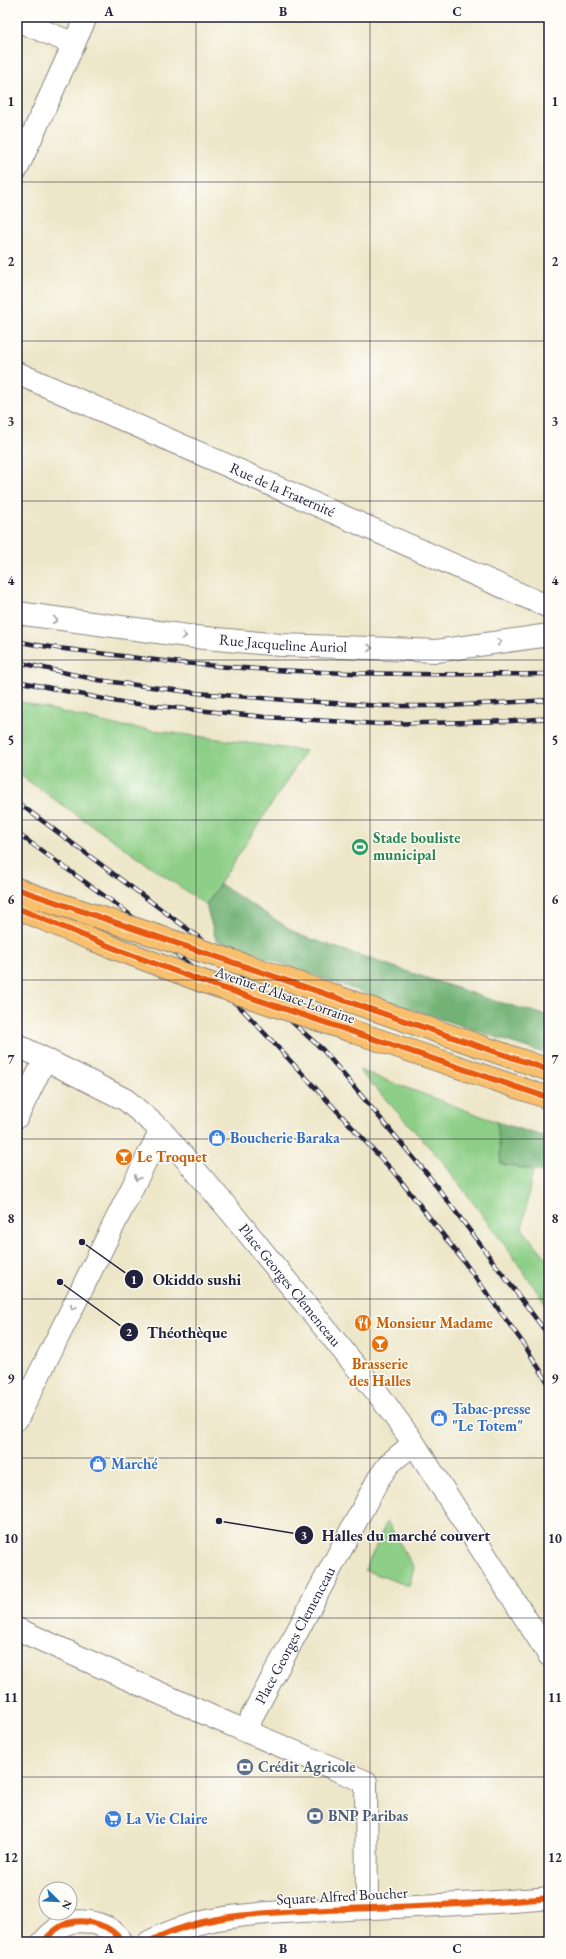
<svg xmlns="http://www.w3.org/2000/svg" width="566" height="1959" font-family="'EB Garamond',serif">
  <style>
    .green { fill: #8ecf87; stroke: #587861 }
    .forest { fill: #72b274; stroke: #4a6a58 }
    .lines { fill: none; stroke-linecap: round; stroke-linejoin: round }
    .minor-casing { stroke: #888482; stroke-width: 24 }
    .major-casing { stroke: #888482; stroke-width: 24 }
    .minor { stroke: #fff; stroke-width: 22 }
    .major { stroke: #f8bf6c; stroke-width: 22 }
    .rail-casing { stroke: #22223b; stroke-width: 4.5 }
    .rail { stroke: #fdfcf7; stroke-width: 3; stroke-dasharray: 9; stroke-linecap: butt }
    .major-bridge-casing { stroke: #888482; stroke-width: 24; stroke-linecap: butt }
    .major-bridge { stroke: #f8bf6c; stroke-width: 22 }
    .cycleway-casing { stroke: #fdfcf7; stroke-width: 8 }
    .cycleway { stroke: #e8590c; stroke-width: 6 }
    .oneway { stroke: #9c9ca7 }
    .grid { fill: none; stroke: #22223b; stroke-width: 1; stroke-opacity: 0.55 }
    .labels { text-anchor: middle; stroke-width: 3; stroke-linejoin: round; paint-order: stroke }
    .street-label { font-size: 15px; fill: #22223b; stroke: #fdfcf7 }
    .leisure-label { font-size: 15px; font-weight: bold; fill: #27864d; stroke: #fdfcf7; text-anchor: start }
    .shop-label { font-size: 15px; font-weight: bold; fill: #366cbe; stroke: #fdfcf7; text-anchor: start }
    .food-label { font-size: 15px; font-weight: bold; fill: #c56008; stroke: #fdfcf7; text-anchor: start }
    .service-label { font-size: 15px; font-weight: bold; fill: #4e5e75; stroke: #fdfcf7; text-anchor: start }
    .leader { fill: none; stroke: #22223b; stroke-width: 1.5 }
    .callout-dot { fill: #22223b; stroke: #fdfcf7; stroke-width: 1.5 }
    .mark-label { font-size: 12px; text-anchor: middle; font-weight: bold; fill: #fff }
    .callout-label { font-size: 16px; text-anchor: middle; font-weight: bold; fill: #22223b; stroke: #fdfcf7; stroke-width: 3; stroke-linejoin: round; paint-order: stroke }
    .neatline { fill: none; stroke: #22223b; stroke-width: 1.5 }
    .grid-label { font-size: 13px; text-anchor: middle; font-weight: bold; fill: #22223b }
  </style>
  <rect width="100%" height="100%" fill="#fdfcf7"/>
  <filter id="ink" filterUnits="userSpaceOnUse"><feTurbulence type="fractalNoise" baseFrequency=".025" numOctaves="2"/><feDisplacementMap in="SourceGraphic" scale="8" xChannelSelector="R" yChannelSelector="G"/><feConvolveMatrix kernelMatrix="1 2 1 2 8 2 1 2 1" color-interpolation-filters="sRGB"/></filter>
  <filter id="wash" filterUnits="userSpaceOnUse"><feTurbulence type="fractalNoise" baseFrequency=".012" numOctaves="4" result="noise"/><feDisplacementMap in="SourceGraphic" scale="16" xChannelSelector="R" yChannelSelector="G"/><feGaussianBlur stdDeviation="0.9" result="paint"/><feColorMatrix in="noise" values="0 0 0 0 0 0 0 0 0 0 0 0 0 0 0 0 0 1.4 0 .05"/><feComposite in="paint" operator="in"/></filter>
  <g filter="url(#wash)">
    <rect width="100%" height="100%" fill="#ede6c8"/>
    <g class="green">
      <path d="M17,701L115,725L306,751L206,905L17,773Z"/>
      <path d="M359,1070L497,1122L501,1164L533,1170L522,1229L549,1261V1309L512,1255L443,1162Z"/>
      <path d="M387,1521L414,1568L409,1586L365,1570Z"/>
    </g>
    <g class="forest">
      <path d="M220,884L299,935L498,1002L549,1016V1055L390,1002L216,940L206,905Z"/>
      <path d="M497,1122L549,1138V1173L501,1164Z"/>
    </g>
  </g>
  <g filter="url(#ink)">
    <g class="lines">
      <defs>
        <g id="minor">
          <path d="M17,20L74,44"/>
          <path d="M17,169L86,17"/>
          <path id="s1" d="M17,373L549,607"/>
          <path id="s2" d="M17,613L195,637L281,645L369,648L436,651L549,635"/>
          <path id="s3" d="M17,1045L126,1100L161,1130L230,1211L379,1395L413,1442L549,1655"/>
          <path d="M17,1117L45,1059"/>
          <path d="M17,1419L161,1130"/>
          <path d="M17,1629L215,1718L366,1782L367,1907"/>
          <path id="s4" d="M248,1732L252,1716L379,1478L390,1463L413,1444"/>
          <path d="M43,1942C50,1934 58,1926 68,1923C87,1918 112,1925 122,1942"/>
          <path d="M149,1942C202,1913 267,1913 326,1910C400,1906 475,1905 549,1898"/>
        </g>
        <g id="major">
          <path d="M17,889L41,898"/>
          <path d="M17,908L91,939"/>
          <path d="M251,967L549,1070"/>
          <path d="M349,1030L549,1098"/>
        </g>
      </defs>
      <use href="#minor" class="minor-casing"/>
      <use href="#major" class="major-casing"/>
      <use href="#minor" class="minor"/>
      <use href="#major" class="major"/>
      <defs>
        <g id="rail">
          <path d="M17,641C46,648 77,650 107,654C254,675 401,675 549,674"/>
          <path d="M17,662L98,680L197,693L286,700L382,706H448L549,700"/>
          <path d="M17,681L118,702L265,717L379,724L513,721L549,718"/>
          <path d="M17,802L197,936L323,1050L428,1175L549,1336"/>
          <path d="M17,833L124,910L242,1009L393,1171L465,1263L523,1343L549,1384"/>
        </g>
      </defs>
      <use href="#rail" class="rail-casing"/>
      <use href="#rail" class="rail"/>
      <defs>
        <g id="major-bridge">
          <path d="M41,898L251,967"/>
          <path d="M91,939L199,980L349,1030"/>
        </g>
      </defs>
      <use href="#major-bridge" class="major-bridge-casing"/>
      <use href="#major-bridge" class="major-bridge"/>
      <defs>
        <g id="cycleway">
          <path d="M17,889L549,1070"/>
          <path d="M17,908L121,951L199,980L549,1098"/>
          <path d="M43,1942C50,1934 58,1926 68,1923C87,1918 112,1925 122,1942"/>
          <path d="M149,1942C202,1913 267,1913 326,1910C400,1906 475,1905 549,1898"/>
        </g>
      </defs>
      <use href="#cycleway" class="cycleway-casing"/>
      <use href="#cycleway" class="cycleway"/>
    </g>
    <defs><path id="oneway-chevron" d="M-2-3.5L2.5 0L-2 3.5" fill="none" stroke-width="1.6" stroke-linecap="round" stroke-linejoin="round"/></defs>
    <g class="oneway">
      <use href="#oneway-chevron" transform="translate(55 620) rotate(7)"/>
      <use href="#oneway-chevron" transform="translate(184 636) rotate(7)"/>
      <use href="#oneway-chevron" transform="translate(499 642) rotate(-8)"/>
      <use href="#oneway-chevron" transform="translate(370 648) rotate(2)"/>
      <use href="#oneway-chevron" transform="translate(137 1178) rotate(117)"/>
      <use href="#oneway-chevron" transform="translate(73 1307) rotate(116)"/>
    </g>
  </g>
  <path class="grid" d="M196,17V1942M370,17V1942M17,182H549M17,341H549M17,501H549M17,660H549M17,820H549M17,980H549M17,1139H549M17,1299H549M17,1458H549M17,1618H549M17,1777H549"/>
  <defs>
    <symbol id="stadium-disc" viewBox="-11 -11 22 22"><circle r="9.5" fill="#2e9e5b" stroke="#fdfcf7"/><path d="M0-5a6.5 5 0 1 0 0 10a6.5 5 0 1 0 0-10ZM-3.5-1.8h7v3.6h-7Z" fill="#fff"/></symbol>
    <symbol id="shop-disc" viewBox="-11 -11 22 22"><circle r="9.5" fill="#3f7fe0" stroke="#fdfcf7"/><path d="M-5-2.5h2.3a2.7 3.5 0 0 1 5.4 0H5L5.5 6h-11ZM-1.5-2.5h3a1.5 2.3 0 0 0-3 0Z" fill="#fff"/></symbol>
    <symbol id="bar-disc" viewBox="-11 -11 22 22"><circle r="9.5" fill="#e8710a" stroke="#fdfcf7"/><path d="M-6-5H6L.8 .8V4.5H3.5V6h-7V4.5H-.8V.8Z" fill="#fff"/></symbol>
    <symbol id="restaurant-disc" viewBox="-11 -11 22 22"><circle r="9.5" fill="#e8710a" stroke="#fdfcf7"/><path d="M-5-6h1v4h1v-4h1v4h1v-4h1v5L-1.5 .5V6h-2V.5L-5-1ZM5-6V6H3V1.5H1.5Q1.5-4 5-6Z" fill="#fff"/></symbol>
    <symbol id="bank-disc" viewBox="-11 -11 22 22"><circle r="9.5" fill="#5c6f8a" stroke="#fdfcf7"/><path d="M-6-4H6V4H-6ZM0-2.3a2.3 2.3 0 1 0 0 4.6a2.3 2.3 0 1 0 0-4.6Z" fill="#fff"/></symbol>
    <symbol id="supermarket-disc" viewBox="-11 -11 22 22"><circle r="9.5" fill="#3f7fe0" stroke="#fdfcf7"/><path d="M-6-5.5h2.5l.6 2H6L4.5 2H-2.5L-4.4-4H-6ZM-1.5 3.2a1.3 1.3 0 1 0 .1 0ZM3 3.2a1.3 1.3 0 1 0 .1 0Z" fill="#fff"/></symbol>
  </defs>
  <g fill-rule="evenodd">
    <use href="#stadium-disc" x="350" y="837" width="20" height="20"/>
    <use href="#shop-disc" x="207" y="1128" width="20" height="20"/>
    <use href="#bar-disc" x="114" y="1147" width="20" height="20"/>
    <use href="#restaurant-disc" x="353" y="1313" width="20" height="20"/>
    <use href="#bar-disc" x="370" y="1334" width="20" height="20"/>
    <use href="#shop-disc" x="429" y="1408" width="20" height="20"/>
    <use href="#shop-disc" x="88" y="1454" width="20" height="20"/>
    <use href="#bank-disc" x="235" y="1757" width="20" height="20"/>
    <use href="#bank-disc" x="305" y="1806" width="20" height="20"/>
    <use href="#supermarket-disc" x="103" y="1809" width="20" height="20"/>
  </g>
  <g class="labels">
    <g class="street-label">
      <text dy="5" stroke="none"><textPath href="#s1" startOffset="290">Rue de la Fraternité</textPath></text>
      <text dy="5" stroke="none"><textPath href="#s2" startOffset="268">Rue Jacqueline Auriol</textPath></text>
      <text transform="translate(285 995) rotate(19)" y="5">Avenue d'Alsace-Lorraine</text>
      <text dy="5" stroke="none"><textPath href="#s3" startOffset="370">Place Georges Clemenceau</textPath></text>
      <text dy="5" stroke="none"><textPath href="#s4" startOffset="108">Place Georges Clemenceau</textPath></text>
      <text transform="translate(342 1896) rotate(-3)" y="5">Square Alfred Boucher</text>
    </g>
    <g class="leisure-label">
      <text x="373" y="843">Stade bouliste<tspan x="373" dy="17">municipal</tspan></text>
    </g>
    <g class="shop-label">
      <text x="230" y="1143">Boucherie Baraka</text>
      <text x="452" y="1414">Tabac-presse<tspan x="452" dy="17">"Le Totem"</tspan></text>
      <text x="111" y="1469">Marché</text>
      <text x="126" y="1824">La Vie Claire</text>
    </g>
    <g class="food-label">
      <text x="137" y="1162">Le Troquet</text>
      <text x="376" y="1328">Monsieur Madame</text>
      <text x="380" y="1369" text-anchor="middle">Brasserie<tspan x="380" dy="17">des Halles</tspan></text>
    </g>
    <g class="service-label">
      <text x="258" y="1772">Crédit Agricole</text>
      <text x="328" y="1821">BNP Paribas</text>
    </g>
  </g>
  <path class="leader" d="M82 1242L134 1279M60 1282L129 1332M219 1521L304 1535"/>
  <g class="callout-dot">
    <circle cx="82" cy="1242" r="4"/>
    <circle cx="60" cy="1282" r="4"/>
    <circle cx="219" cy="1521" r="4"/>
    <circle cx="134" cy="1279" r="10"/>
    <circle cx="129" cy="1332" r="10"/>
    <circle cx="304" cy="1535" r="10"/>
  </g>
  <g class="mark-label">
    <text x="134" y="1284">1</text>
    <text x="129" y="1336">2</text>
    <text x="304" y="1539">3</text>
  </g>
  <g class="callout-label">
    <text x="197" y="1285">Okiddo sushi</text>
    <text x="187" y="1338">Théothèque</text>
    <text x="406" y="1541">Halles du marché couvert</text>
  </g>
  <rect width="566" height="1959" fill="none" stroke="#fdfcf7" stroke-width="44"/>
  <g transform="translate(58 1901) rotate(114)"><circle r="19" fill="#fdfcf7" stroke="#a5a5ac"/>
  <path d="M0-3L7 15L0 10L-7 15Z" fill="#1f6fb2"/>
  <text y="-6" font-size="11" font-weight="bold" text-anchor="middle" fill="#22223b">N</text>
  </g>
  <rect x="22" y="22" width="522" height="1915" class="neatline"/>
  <g class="grid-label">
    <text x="109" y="16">A</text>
    <text x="283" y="16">B</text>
    <text x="457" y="16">C</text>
    <text x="11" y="106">1</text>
    <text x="555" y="106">1</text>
    <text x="11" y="266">2</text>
    <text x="555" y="266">2</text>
    <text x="11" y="426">3</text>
    <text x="555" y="426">3</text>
    <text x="11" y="585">4</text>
    <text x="555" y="585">4</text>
    <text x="11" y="745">5</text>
    <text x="555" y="745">5</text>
    <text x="11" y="904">6</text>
    <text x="555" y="904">6</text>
    <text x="11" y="1064">7</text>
    <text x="555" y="1064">7</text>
    <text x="11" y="1223">8</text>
    <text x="555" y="1223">8</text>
    <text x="11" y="1383">9</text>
    <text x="555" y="1383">9</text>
    <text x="11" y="1543">10</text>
    <text x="555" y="1543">10</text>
    <text x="11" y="1702">11</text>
    <text x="555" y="1702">11</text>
    <text x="11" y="1862">12</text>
    <text x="555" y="1862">12</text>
    <text x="109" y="1953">A</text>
    <text x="283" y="1953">B</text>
    <text x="457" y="1953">C</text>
  </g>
</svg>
